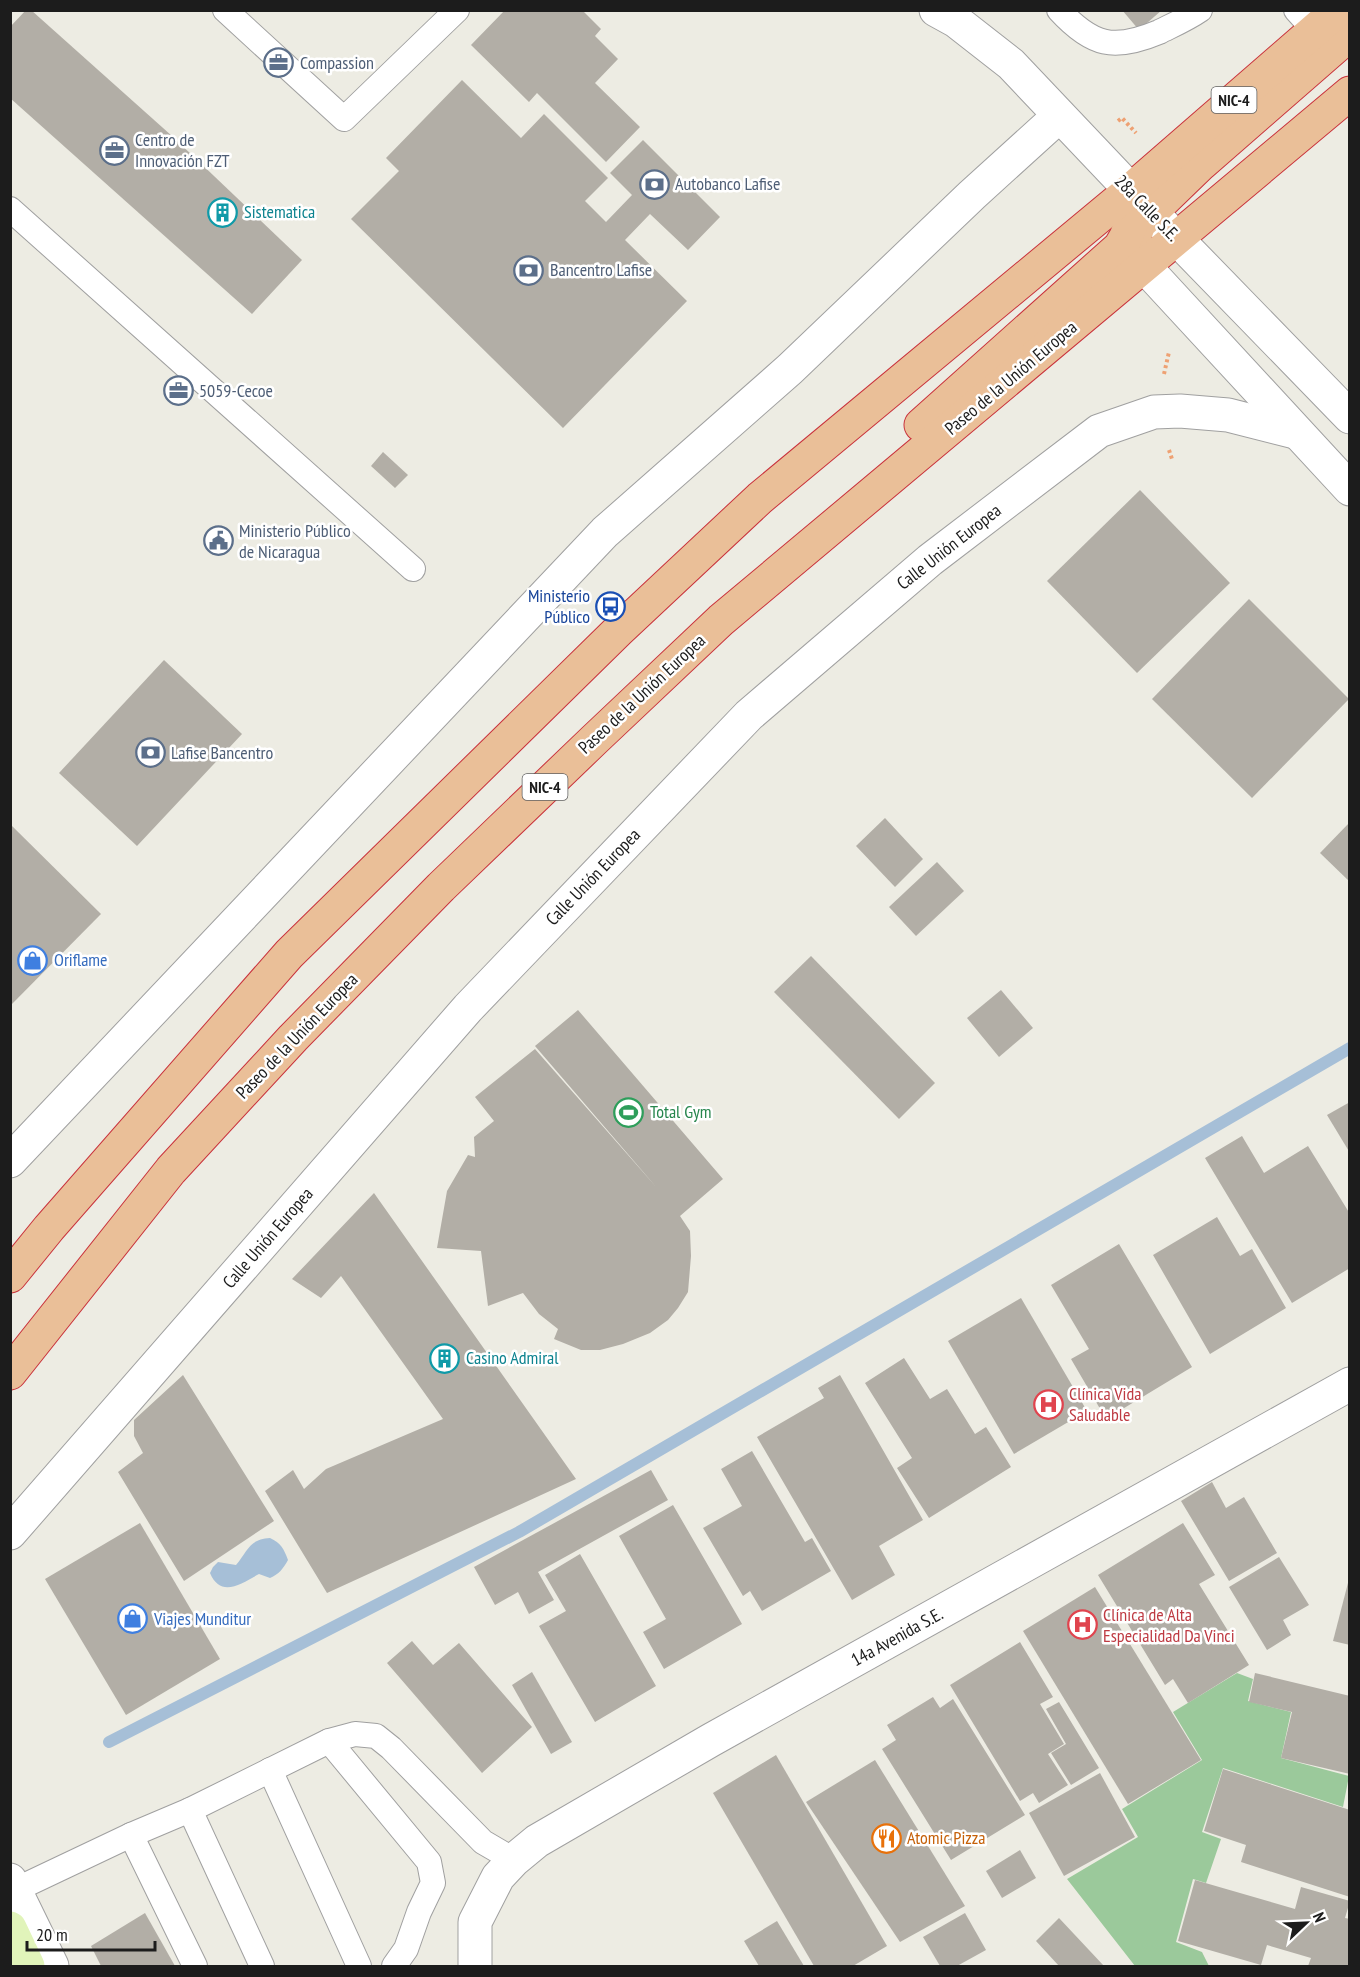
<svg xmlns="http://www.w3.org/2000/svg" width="1360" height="1977" font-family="'PT Sans Narrow',sans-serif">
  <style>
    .forest { fill: #9bc99b }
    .water { fill: #a6bfd7 }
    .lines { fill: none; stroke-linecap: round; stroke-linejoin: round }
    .stream { stroke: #a6bfd7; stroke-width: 12 }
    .building { fill: #b2aea6 }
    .service-casing { stroke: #a0a0a0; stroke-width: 26 }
    .minor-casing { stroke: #a0a0a0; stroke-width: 35 }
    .secondary-casing { stroke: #46690d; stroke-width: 35 }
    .trunk-casing { stroke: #c9323c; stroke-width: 35 }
    .path { stroke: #eea173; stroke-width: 4; stroke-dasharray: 3 3; stroke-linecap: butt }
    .service { stroke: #fff; stroke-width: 24 }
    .minor { stroke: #fff; stroke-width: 33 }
    .secondary { stroke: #e1f4ba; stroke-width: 33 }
    .trunk { stroke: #eabf98; stroke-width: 33 }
    .labels { text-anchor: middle; stroke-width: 5; stroke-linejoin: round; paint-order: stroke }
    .shield { fill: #fff; stroke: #606060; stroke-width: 1.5 }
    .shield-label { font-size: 16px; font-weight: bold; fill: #1c1c1c }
    .service-label { font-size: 18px; fill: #4e5e75; stroke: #fff; text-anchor: start }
    .street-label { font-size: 18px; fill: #1c1c1c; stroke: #fff }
    .culture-label { font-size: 18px; fill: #0d838f; stroke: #fff; text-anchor: start }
    .transit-label { font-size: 18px; fill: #164399; stroke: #fff; text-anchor: end }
    .shop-label { font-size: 18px; fill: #366cbe; stroke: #fff; text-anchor: start }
    .leisure-label { font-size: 18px; fill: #27864d; stroke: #fff; text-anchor: start }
    .health-label { font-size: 18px; fill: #be3a42; stroke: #fff; text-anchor: start }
    .food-label { font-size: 18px; fill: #c56008; stroke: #fff; text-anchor: start }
  </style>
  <rect width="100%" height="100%" fill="#edece3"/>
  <path class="forest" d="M1237,1673L1253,1679L1248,1701L1291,1712L1281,1758L1349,1776L1343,1807L1223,1768L1202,1832L1221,1839L1206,1883L1193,1879L1176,1942L1202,1952L1209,1966H1135L1067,1879L1138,1837L1122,1809L1202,1760L1173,1712Z"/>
  <path class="water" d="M270,1538C281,1543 284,1549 288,1560C283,1569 279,1574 270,1578L259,1574C242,1583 221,1599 210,1573L213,1567L218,1562L236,1565C248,1551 249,1539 270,1538Z"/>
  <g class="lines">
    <path class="stream" d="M109,1742L519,1532L1350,1048"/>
  </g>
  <g class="building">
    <path d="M26,10H31L172,136L302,260L252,314L10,98V27Z"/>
    <path d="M505,10H582L601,29L595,36L618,59L595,83L640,127L606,162L537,93L529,102L471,45Z"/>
    <path d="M1122,10H1162L1139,30Z"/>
    <path d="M462,80L521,138L544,114L608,178L585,201L606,222L632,195L610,173L643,140L720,217L688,250L650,214L625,240L687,301L563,428L351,219L399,171L386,158Z"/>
    <path d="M383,452L408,475L395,488L371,466Z"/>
    <path d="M1140,490L1230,583L1137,673L1047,581Z"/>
    <path d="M1249,599L1349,699L1252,798L1152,699Z"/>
    <path d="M164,660L242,734L137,846L59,773Z"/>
    <path d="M885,818L923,859L895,887L856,846Z"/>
    <path d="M1350,822V882L1320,853Z"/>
    <path d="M10,824L101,914L10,1006Z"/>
    <path d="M937,862L964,891L916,936L889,907Z"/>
    <path d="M811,956L935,1083L899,1119L774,992Z"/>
    <path d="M1001,990L1033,1028L999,1057L967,1018Z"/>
    <path d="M578,1010L723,1179L680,1216L690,1231L691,1256L688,1292L678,1308L668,1320L650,1333L623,1344L600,1350H581L554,1339L558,1329L539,1314L523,1293L488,1306L481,1251L437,1248L447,1191L468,1155L475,1157L474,1137L494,1121L475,1097L535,1049L657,1188L535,1046Z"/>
    <path d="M1350,1102V1153L1327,1115Z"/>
    <path d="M1242,1136L1264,1173L1308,1146L1350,1214V1268L1292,1303L1205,1158Z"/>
    <path d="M374,1193L576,1479L327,1593L265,1491L293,1470L304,1489L326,1469L443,1419L341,1276L321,1298L292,1279Z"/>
    <path d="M1217,1217L1240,1256L1252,1249L1286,1308L1210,1354L1153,1255Z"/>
    <path d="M1119,1244L1192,1367L1106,1419L1071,1359L1089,1349L1051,1285Z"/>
    <path d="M1021,1298L1087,1411L1014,1454L948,1341Z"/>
    <path d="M904,1358L930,1399L947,1389L975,1434L986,1427L1011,1467L929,1518L897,1468L912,1458L865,1383Z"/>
    <path d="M183,1375L274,1521L184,1581L118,1472L143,1453L134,1436V1420Z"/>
    <path d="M840,1375L923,1520L879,1546L895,1575L852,1600L757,1437L824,1398L818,1388Z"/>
    <path d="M752,1451L805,1542L812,1538L831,1571L762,1611L750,1591L743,1596L703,1528L742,1506L721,1469Z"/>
    <path d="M651,1470L668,1500L538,1572L554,1600L529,1614L518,1592L495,1605L474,1567Z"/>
    <path d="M1212,1482L1226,1508L1244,1497L1277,1553L1229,1581L1181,1501Z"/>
    <path d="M673,1505L742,1624L664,1669L643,1632L666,1619L619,1536Z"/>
    <path d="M140,1523L220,1659L126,1715L45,1579Z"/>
    <path d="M1183,1523L1215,1575L1199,1584L1249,1665L1188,1703L1173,1679L1165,1685L1098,1575Z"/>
    <path d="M580,1554L656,1686L595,1722L539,1626L566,1611L545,1575Z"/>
    <path d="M1279,1557L1309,1605L1283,1620L1291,1635L1267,1650L1229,1587Z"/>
    <path d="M1349,1579H1350V1645L1333,1641Z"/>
    <path d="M1095,1587L1201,1760L1128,1804L1023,1631Z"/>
    <path d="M412,1641L433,1665L459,1643L532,1727L482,1773L387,1663Z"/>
    <path d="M1020,1642L1053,1697L1040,1704L1064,1744L1048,1754L1068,1785L1039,1803L1033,1793L1020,1801L950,1685Z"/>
    <path d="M532,1672L572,1742L551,1754L512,1685Z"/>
    <path d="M1255,1673L1350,1696V1774L1281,1758L1292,1712L1249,1702Z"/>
    <path d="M933,1697L940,1708L953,1699L1025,1815L951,1860L882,1749L896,1740L887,1725Z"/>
    <path d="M1059,1702L1099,1768L1071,1785L1051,1753L1066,1744L1046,1709Z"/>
    <path d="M776,1755L887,1946L853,1966H814L713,1793Z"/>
    <path d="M875,1760L965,1906L900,1942L806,1802Z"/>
    <path d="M1223,1769L1350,1810V1897L1241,1862L1246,1845L1204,1831Z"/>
    <path d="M1100,1773L1135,1837L1064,1876L1029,1813Z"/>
    <path d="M1020,1850L1036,1878L1002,1898L986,1871Z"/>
    <path d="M1195,1880L1295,1909L1301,1887L1350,1901L1345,1918L1350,1919L1348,1966H1308L1311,1958L1267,1945L1261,1965L1178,1941Z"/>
    <path d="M145,1913L175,1966H101L91,1946Z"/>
    <path d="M965,1913L986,1950L957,1966H940L923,1937Z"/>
    <path d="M1059,1918L1104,1966H1059L1036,1941Z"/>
    <path d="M777,1921L804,1966H759L744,1941Z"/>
  </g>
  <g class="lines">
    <defs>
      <g id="service">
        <path d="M225,10L344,119L457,10"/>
        <path d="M1059,10C1092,46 1114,51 1159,32C1173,25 1187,19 1200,10"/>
        <path d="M1296,10L1315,31"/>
        <path d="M10,209L413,569"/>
        <path d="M329,1741L429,1862L433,1883L419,1912L406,1949L394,1966"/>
        <path d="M270,1770L359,1966"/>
        <path d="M190,1810L262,1966"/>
        <path d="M131,1835L195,1966"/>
        <path d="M15,1890L131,1835L190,1810L329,1741L355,1734L376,1736L391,1748L483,1842L514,1860"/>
      </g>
      <g id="minor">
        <path d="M936,10L956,21L1011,64L1177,239L1350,417"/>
        <path d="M1145,267L1350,489"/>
        <path d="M10,1161L605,532L790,369L972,195L1059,116"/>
        <path d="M10,1533L468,1008L749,715L930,560L1099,431L1154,412L1180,411L1228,415L1295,432"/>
        <path d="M10,1880L52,1966"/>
        <path d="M475,1966V1922L498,1877L514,1860L537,1841L711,1740L1350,1384"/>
      </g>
      <path id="secondary" d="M10,1928L28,1966"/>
      <g id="trunk">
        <path d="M1133,241L1139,224L1201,164L1350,34"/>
        <path d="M921,425L1120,247C1132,229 1137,210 1131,190"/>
        <path d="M10,1276L49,1228L289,954L618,631L760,498L1131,190L1338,10"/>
        <path d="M10,1373L171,1170L293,1038L441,887L594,740L721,620L1350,93"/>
      </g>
    </defs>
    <use href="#service" class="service-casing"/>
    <use href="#minor" class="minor-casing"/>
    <use href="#secondary" class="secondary-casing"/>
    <use href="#trunk" class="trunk-casing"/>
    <g class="path">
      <path d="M1118,121L1122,118L1136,133"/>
      <path d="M1164,374L1169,352"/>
      <path d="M1169,450L1172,459"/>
    </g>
    <use href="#service" class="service"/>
    <use href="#minor" class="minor"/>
    <use href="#secondary" class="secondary"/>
    <use href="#trunk" class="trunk"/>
  </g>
  <defs>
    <symbol id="office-ring" viewBox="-11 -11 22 22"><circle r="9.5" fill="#fff" stroke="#5c6f8a" stroke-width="1.5"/><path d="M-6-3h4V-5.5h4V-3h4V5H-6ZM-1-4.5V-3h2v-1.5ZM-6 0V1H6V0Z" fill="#5c6f8a"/></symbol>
    <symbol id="bank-ring" viewBox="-11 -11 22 22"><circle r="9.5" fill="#fff" stroke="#5c6f8a" stroke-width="1.5"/><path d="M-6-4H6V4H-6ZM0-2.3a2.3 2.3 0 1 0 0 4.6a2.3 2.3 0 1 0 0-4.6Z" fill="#5c6f8a"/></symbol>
    <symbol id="building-ring" viewBox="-11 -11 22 22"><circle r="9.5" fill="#fff" stroke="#0f9aa8" stroke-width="1.5"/><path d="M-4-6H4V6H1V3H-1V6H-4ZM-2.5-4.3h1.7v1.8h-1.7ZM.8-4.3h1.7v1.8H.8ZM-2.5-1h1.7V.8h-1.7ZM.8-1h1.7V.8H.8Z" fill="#0f9aa8"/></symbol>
    <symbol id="civic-ring" viewBox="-11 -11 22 22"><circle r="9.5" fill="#fff" stroke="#5c6f8a" stroke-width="1.5"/><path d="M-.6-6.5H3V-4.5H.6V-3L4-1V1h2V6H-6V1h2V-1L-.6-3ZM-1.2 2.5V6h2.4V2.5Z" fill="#5c6f8a"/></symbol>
    <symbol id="bus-ring" viewBox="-11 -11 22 22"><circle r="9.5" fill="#fff" stroke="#1a4fb4" stroke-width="1.5"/><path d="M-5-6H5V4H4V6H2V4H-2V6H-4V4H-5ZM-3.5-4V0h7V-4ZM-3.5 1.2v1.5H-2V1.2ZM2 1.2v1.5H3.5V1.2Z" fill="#1a4fb4"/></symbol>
    <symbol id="shop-ring" viewBox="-11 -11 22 22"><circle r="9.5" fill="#fff" stroke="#3f7fe0" stroke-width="1.5"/><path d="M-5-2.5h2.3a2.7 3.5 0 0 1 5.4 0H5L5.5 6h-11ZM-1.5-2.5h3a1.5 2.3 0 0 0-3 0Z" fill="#3f7fe0"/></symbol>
    <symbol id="stadium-ring" viewBox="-11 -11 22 22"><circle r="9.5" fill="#fff" stroke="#2e9e5b" stroke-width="1.5"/><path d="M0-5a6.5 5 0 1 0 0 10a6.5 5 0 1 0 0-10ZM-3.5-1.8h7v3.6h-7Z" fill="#2e9e5b"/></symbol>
    <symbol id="hospital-ring" viewBox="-11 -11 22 22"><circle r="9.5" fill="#fff" stroke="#e0444e" stroke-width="1.5"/><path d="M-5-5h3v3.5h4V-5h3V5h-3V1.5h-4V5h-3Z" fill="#e0444e"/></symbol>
    <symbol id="restaurant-ring" viewBox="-11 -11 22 22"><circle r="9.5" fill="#fff" stroke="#e8710a" stroke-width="1.5"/><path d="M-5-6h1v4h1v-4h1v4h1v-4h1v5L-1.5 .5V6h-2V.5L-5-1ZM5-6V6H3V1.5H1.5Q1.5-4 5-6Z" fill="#e8710a"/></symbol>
  </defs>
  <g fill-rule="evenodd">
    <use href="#office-ring" x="262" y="46" width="33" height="33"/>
    <use href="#office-ring" x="98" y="134" width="33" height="33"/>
    <use href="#bank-ring" x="638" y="168" width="33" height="33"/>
    <use href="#building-ring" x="206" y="196" width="33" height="33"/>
    <use href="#bank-ring" x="512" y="254" width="33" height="33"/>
    <use href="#office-ring" x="162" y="374" width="33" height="33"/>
    <use href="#civic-ring" x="202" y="524" width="33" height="33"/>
    <use href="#bus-ring" x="594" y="590" width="33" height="33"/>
    <use href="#bank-ring" x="134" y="736" width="33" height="33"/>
    <use href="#shop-ring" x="16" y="944" width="33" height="33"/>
    <use href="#stadium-ring" x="612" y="1096" width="33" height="33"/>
    <use href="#building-ring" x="428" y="1342" width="33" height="33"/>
    <use href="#hospital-ring" x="1032" y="1388" width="33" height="33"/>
    <use href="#shop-ring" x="116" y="1602" width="33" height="33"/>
    <use href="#hospital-ring" x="1066" y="1608" width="33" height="33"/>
    <use href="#restaurant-ring" x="870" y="1822" width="33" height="33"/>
  </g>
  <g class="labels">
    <g class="shield">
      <rect x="1211.5" y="87" width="45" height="26" rx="4.5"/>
      <rect x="522.5" y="774" width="45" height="26" rx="4.5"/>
    </g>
    <g class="shield-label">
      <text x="1234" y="106">NIC-4</text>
      <text x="545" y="793">NIC-4</text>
    </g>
    <g class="service-label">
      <text x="300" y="69">Compassion</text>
      <text x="135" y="146">Centro de<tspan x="135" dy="21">Innovación FZT</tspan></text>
      <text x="675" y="190">Autobanco Lafise</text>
      <text x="550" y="276">Bancentro Lafise</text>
      <text x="199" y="397">5059-Cecoe</text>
      <text x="239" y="537">Ministerio Público<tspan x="239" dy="21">de Nicaragua</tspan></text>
      <text x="171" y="759">Lafise Bancentro</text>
    </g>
    <g class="street-label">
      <text transform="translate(1147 208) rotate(46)" y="6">28a Calle S.E.</text>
      <text transform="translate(1011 378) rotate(-40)" y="6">Paseo de la Unión Europea</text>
      <text transform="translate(949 547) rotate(-38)" y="6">Calle Unión Europea</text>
      <text transform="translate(642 694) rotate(-43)" y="6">Paseo de la Unión Europea</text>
      <text transform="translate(593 877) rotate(-46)" y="6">Calle Unión Europea</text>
      <text transform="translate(297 1036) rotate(-46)" y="6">Paseo de la Unión Europea</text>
      <text transform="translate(268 1238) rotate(-49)" y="6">Calle Unión Europea</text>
      <text transform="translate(897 1637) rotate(-29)" y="6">14a Avenida S.E.</text>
    </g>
    <g class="culture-label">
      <text x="244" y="218">Sistematica</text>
      <text x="466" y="1364">Casino Admiral</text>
    </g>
    <g class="transit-label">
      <text x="590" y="602">Ministerio<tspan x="590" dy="21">Público</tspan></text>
    </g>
    <g class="shop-label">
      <text x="54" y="966">Oriflame</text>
      <text x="154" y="1625">Viajes Munditur</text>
    </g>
    <g class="leisure-label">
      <text x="650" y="1118">Total Gym</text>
    </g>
    <g class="health-label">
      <text x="1069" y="1400">Clínica Vida<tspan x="1069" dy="21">Saludable</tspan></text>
      <text x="1103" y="1621">Clínica de Alta<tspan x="1103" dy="21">Especialidad Da Vinci</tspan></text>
    </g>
    <g class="food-label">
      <text x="907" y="1844">Atomic Pizza</text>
    </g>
  </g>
  <rect width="1360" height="1977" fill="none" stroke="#1c1c1c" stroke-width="24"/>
  <g transform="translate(1306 1923) rotate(67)" stroke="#ffffff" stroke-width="4.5" paint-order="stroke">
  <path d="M0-4.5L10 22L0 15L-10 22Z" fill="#1c1c1c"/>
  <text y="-9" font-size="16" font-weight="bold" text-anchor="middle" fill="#1c1c1c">N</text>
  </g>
  <path d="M27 1941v9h128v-9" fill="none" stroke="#1c1c1c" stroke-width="3"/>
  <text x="36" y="1941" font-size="18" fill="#1c1c1c" stroke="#ffffff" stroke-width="4.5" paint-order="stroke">20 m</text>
</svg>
